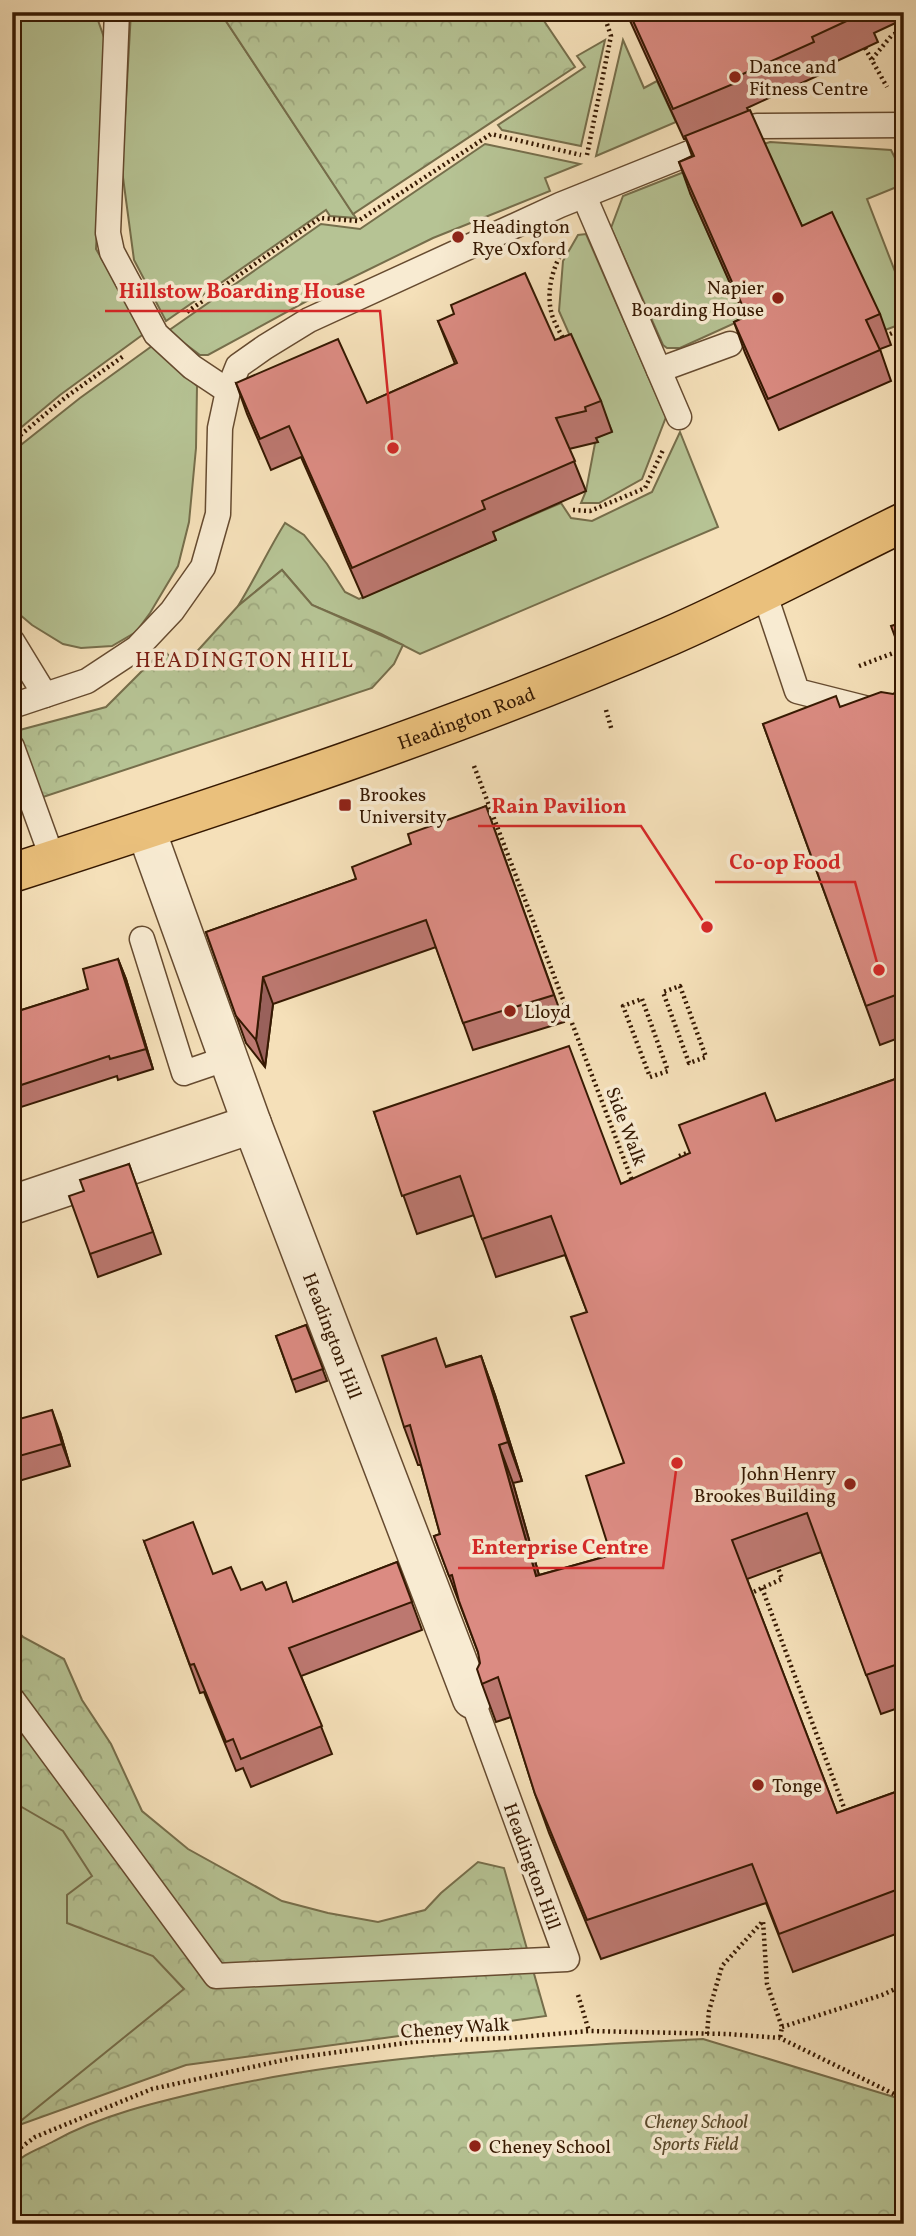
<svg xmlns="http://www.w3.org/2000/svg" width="916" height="2236" font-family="Vollkorn,serif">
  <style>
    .grass { fill: #b6c394; stroke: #766e4b; stroke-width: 2 }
    .forest { fill: url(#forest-crowns); stroke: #766e4b; stroke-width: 2 }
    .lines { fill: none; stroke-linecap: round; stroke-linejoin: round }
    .service-casing { stroke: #664b30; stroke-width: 27 }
    .minor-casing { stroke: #664b30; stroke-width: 41 }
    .primary-casing { stroke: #361902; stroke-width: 41 }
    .path { stroke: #361902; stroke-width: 4.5; stroke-dasharray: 2 3.5; stroke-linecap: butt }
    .service { stroke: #f8ebd2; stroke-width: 24 }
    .minor { stroke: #f8ebd2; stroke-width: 38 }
    .primary { stroke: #eac07c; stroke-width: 38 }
    .wall { fill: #bc7870; stroke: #361902; stroke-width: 2 }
    .shaded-wall { fill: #99615b; stroke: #361902; stroke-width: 2 }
    .building { fill: #db8b82; stroke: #361902; stroke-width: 2 }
    .poi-dot { fill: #8f2418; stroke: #f8ebd2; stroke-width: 2.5 }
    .labels { text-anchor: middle; stroke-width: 7; stroke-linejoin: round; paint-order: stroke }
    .poi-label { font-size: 19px; fill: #361902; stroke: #f8ebd2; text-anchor: start }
    .street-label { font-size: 19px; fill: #361902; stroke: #f8ebd2 }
    .park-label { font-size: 19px; font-style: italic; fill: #5c4c2e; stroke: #f8ebd2 }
    .neighbourhood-label { font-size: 21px; letter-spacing: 2px; fill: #7a1f14; stroke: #f8ebd2 }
    .leader { fill: none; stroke: #d62828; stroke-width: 2.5 }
    .callout-dot { fill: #d62828; stroke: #f8ebd2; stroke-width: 2.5 }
    .callout-label { font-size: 21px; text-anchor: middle; font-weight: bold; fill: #d62828; stroke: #f8ebd2; stroke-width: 7; stroke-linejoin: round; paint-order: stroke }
  </style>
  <defs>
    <pattern id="forest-crowns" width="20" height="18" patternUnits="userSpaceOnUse" patternTransform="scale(1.75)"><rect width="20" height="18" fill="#b6c394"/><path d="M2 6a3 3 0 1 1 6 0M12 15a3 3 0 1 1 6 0" fill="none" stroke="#9da77e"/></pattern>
  </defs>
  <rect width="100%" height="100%" fill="#f5e0b9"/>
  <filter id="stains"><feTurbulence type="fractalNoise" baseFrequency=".00286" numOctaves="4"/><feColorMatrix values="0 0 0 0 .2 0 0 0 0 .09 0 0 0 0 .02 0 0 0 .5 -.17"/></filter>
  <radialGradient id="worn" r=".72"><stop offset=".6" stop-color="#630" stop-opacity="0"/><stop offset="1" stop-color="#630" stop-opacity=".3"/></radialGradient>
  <g class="grass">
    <path d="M12,12H95L106,43L96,249L145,333L60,395L12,435Z"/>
    <path d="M131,12H220L356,218L330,216L326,210L166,321L134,260L122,170Z"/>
    <path d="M605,40L581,146L502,130L498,125L585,67L577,56Z"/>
    <path d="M623,40L644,88L657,81L676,122L596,156Z"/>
    <path d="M770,142L891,150L904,176V184L867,199L896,274L904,277V323L885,330L731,155Z"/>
    <path d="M485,144L580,164L545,178L550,191L433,238L327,290L208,355H200L168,331L321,224L360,229Z"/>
    <path d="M712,161L690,193L746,318L680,348H667L663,345L611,228L623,196Z"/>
    <path d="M586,234L666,417L642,479L599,503H581L586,491L596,438L612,431L559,311L563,261L578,235Z"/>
    <path d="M152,346L197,386L196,448L189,522L178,566L150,613L136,632L112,646L81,648L63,644L32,625L12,608V452L80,398Z"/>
    <path d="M680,432L718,527L420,654L381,634L312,605L282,570L238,606C255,579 268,550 285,523L304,535L327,564L345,592L359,599L496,540L493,532L561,503L571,518L592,521L652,492Z"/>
    <path d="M29,1756L210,1992L12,2128V1766Z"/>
  </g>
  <g class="forest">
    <path d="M220,12H538L575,67L353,214Z"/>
    <path d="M282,570L312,605L403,645L394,664L372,688L40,798L16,731L106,707L163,650L182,668L238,606Z"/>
    <path d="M12,1625L23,1637L64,1659L82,1700L111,1744L142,1811L188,1849L282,1901L328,1913L378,1922L425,1910L441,1893L478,1862L504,1868L546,2016L186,2065L19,2125L16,2137L12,2141V2128L184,1989L153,1956L67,1923V1895L92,1876L63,1831L20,1806L14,1756L17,1746L12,1736Z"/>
    <path d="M703,2039L904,2100V2224H12C12,2211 9,2175 14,2166C21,2154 42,2148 54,2141C101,2115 157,2102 209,2090C373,2053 536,2048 703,2039Z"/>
  </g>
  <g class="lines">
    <defs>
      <g id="service">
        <path d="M117,12L108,233L112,252L156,334L192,367L228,391"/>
        <path d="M584,196L679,417"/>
        <path d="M659,370L730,344"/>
        <path d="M764,592L797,691L904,718"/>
        <path d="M12,641L45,695"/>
        <path d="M12,706L87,681L137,648L172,611L203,567L218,514L220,428L228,391L238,366L265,347L309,320L560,205L757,126L904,125"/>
        <path d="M12,747L53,860"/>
        <path d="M142,939L184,1073L228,1058"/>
        <path d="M12,1699L216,1976L567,1959L472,1699"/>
      </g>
      <g id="minor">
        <path id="s1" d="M146,830L252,1124L472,1699"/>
        <path d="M12,1205L252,1124"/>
      </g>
      <g id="primary">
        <path id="s2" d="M12,873C234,801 456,729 670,636C750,601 826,560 904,522"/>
      </g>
    </defs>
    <use href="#service" class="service-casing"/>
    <use href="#minor" class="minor-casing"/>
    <use href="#primary" class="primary-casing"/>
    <g class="path">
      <path d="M865,48L887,87"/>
      <path d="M872,59L892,35L904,30"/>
      <path d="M587,155L611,36L603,12"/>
      <path d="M187,312L320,218L358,221L491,134L581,155"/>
      <path d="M890,334L904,328"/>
      <path d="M565,342C560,332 553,321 551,311C546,288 554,264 566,245"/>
      <path d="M12,442L66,397L125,355"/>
      <path d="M573,510L590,511L645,488L663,450"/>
      <path d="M859,666L904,649"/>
      <path d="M606,710L612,731"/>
      <path d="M474,766L633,1183"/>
      <path d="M680,986L706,1057L689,1063L663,992Z"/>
      <path d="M642,999L668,1071L650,1077L623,1006Z"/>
      <path d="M679,1156L692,1151"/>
      <path d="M762,1588L846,1813"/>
      <path d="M749,1594L782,1579L777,1565"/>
      <path d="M578,1995L589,2031"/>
      <path d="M782,2027L882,1995L904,1985"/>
      <path d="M707,2034L709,2011L722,1966L763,1921L767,1984L782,2027L780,2038"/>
      <path d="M12,2154L35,2137L152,2089L293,2058L421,2041L508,2038L589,2031L728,2034L780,2038L904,2099"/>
    </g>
    <use href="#service" class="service"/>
    <use href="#minor" class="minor"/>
    <use href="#primary" class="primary"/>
  </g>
  <g class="wall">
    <path d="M626,12H904V19L874,33L878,42L824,67L826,72L747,108L802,226L880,314L891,345L880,349L891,381L779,430L745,353L734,322L745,317L690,193L679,162L692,156L686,139H684Z"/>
    <path d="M438,321L555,340L601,401L612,432L596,438L598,442L569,449L586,491L493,532L496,540L363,598L301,457L271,470L247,414L236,383L367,403L455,364Z"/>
    <path d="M904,684V1036L880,1045L763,724L840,707L893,694L900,690Z"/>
    <path d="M486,806L564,1022L473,1050L436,947L273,1004L265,1067L246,1043L206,932L356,879L411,844Z"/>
    <path d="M118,959L126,979L153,1069L118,1080L117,1076L12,1110V1013L88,989Z"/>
    <path d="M904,1076V1706L881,1714L821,1552L747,1579L837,1813L904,1789V1931L793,1972L766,1903L601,1959L549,1833L535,1794L511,1717L496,1722L482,1684L479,1655L434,1536L440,1534L421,1465H418L404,1427L446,1366L481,1356L495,1395L522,1481L513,1483L539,1575L611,1555L624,1463L587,1312L565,1255L496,1277L474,1215L417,1234L374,1112L621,1184L776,1121Z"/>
    <path d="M129,1164L161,1254L98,1277L90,1254L84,1191Z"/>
    <path d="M306,1325L327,1381L296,1392L276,1336Z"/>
    <path d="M12,1421L60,1432L70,1466L12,1483Z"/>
    <path d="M144,1541L213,1574L241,1590H266L293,1602L397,1562L422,1630L301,1676L332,1754L251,1787L243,1768L236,1771L204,1692L200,1693Z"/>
  </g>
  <g class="shaded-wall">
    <path d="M118,959L126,979L153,1069L146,1049Z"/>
    <path d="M263,977L273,1004L265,1067L256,1040Z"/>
    <path d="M481,1356L495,1395L522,1481L508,1442Z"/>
    <path d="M52,1410L60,1432L70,1466L62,1444Z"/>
    <path d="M499,1445L513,1483L550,1614L536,1576Z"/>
  </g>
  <g class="building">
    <path d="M629,12H866L812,37L814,42L736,77L738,82L673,109Z"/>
    <path d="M750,110L802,226L832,212L880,314L866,320L880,350L768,399L734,322L747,316L679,162L694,156L685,136Z"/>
    <path d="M525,273L555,340L571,334L601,401L585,407L586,411L556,418L575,461L482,501L485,509L352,568L289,426L260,439L236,383L338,339L367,403L457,363L438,321L454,314L451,305Z"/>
    <path d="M904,622V661L891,626Z"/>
    <path d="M904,684V992L866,1006L763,724L836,696L840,707L881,692L893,694L900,690Z"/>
    <path d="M486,806L554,995L463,1023L426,920L263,977L256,1040L236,1016L206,932L356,879L352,867L411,844L408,834Z"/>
    <path d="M118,959L146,1049L110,1059L109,1056L12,1088V1013L88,989L83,969Z"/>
    <path d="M569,1046L621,1184L690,1153L679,1125L765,1093L776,1121L904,1076V1662L866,1675L807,1513L732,1540L837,1813L904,1789V1887L779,1934L752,1864L587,1920L535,1794L498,1677L482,1684L477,1669L480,1663L478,1652L459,1601L452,1575L449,1576L434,1536L440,1534L410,1425L404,1427L382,1356L436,1338L446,1367L481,1356L508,1442L499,1445L536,1576L611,1555L586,1476L624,1463L571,1317L587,1312L551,1216L482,1239L460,1176L402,1196L374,1112Z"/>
    <path d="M129,1164L153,1232L90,1254L69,1196L84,1191L80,1180Z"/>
    <path d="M306,1325L323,1369L292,1380L276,1336Z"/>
    <path d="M52,1410L62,1444L12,1458V1421Z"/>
    <path d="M193,1522L213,1574L231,1567L241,1590L262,1582L266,1590L286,1582L293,1602L397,1562L412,1602L289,1648L322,1726L241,1759L233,1739L226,1742L194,1664L190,1665L144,1541Z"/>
  </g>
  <g class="poi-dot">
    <circle cx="735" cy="77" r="7"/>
    <circle cx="458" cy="237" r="7"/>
    <circle cx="778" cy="298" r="7"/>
    <rect x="338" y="798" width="14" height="14" rx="3.5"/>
    <circle cx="510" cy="1011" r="7"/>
    <circle cx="850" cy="1484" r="7"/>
    <circle cx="758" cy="1785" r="7"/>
    <circle cx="475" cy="2146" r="7"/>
  </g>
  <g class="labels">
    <g class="poi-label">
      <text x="749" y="73">Dance and<tspan x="749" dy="22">Fitness Centre</tspan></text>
      <text x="472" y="233">Headington<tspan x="472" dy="22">Rye Oxford</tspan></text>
      <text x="764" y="294" text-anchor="end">Napier<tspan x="764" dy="22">Boarding House</tspan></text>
      <text x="359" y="801">Brookes<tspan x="359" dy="22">University</tspan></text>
      <text x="524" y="1018">Lloyd</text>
      <text x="836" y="1480" text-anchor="end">John Henry<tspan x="836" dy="22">Brookes Building</tspan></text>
      <text x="772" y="1792">Tonge</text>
      <text x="489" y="2153">Cheney School</text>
    </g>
    <g class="street-label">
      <text dy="7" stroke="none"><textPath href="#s2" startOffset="480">Headington Road</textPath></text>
      <text transform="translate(627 1126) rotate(69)" y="7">Side Walk</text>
      <text dy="7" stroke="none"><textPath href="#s1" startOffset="539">Headington Hill</textPath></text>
      <text transform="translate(533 1866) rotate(70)" y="7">Headington Hill</text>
      <text transform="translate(455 2027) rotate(-4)" y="7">Cheney Walk</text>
    </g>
    <g class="park-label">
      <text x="696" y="2128">Cheney School<tspan x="696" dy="22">Sports Field</tspan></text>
    </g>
    <g class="neighbourhood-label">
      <text x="245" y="667">HEADINGTON HILL</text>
    </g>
  </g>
  <path class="leader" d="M393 448L380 311H105M707 927L641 826H478M879 970L855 882H715M677 1463L663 1568H458"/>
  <g class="callout-dot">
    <circle cx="393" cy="448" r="7"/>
    <circle cx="707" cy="927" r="7"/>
    <circle cx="879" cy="970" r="7"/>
    <circle cx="677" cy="1463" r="7"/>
  </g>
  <g class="callout-label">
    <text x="242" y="298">Hillstow Boarding House</text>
    <text x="559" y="813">Rain Pavilion</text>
    <text x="785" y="869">Co-op Food</text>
    <text x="560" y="1554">Enterprise Centre</text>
  </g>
  <rect width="916" height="2236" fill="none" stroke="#f5e0b9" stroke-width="42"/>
  <rect x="14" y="14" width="888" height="2208" fill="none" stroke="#361902" stroke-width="3.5"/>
  <rect x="21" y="21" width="874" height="2194" fill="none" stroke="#361902" stroke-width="2"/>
  <rect width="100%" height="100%" filter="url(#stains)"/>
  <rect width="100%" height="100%" fill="url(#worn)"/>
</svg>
